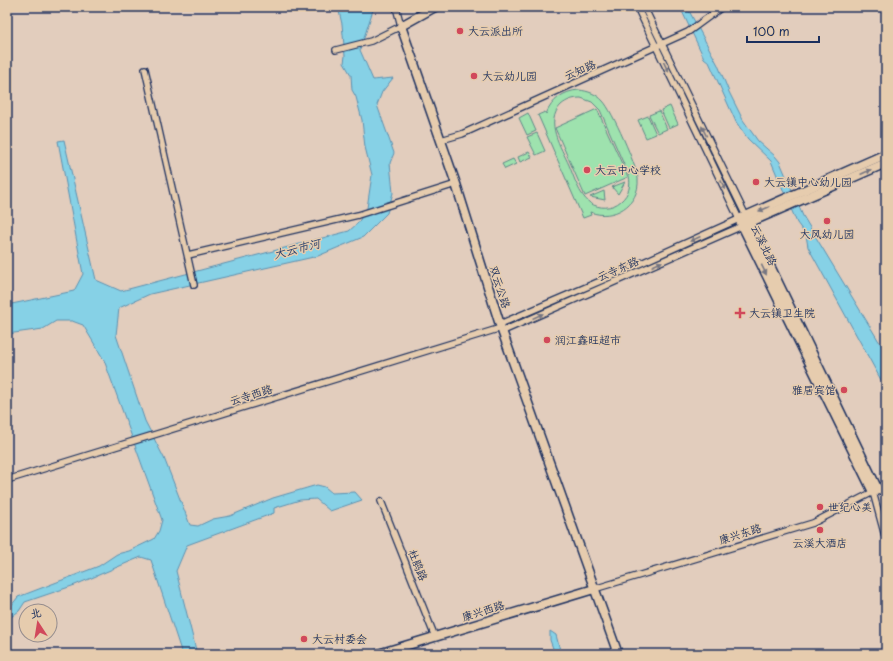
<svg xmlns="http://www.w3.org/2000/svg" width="893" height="661" font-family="'Playpen Sans','LXGW WenKai TC',sans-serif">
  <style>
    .green { fill: #9ee2ae; stroke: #5c8886; fill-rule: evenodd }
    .water { fill: #86d1e6; stroke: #5b90b0 }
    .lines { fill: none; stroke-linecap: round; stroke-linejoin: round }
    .street-casing { stroke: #1b2f5e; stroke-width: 8 }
    .secondary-casing { stroke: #1b2f5e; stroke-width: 11 }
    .street { stroke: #e6ccae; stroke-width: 5.5 }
    .secondary { stroke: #e6ccae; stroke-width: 8 }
    .oneway { fill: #767682 }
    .poi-dot { fill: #d1495b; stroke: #e6ccae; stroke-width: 1.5 }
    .labels { text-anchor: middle; stroke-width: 3; stroke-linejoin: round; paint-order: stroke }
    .poi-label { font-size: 11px; fill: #1b2f5e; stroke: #e6ccae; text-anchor: start }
    .street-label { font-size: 11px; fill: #1b2f5e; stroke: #e6ccae }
    .water-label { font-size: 12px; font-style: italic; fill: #263f6c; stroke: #e6ccae }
  </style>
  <rect width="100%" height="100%" fill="#e2cdbd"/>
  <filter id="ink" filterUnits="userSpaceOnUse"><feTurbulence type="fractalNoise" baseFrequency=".025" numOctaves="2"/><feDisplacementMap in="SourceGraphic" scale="8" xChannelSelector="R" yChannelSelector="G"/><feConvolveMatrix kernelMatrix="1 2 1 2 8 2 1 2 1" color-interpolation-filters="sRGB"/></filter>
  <g filter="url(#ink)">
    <g class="green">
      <path d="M579,90C588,91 597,94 603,101C612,110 637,167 638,179C640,205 613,221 590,212L591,215L583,218L538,115L545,112L546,114C552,100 563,91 579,90ZM581,98L592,102L600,110L629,176C631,185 629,194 621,201C612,209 599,209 590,203C579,195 574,177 569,165C561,147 544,122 561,105C567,100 573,98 581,98Z"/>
      <path d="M670,106L678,124L669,128L661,110Z"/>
      <path d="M597,109L628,177L585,196L555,128Z"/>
      <path d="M659,111L667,129L658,133L649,115Z"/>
      <path d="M528,113L536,131L527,135L519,118Z"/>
      <path d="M648,116L656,134L646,138L638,120Z"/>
      <path d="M537,133L545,151L536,155L527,137Z"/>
      <path d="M529,152L532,157L520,162L518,157Z"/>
      <path d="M513,159L516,164L505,169L502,164Z"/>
      <path d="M625,182L618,194L612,187Z"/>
      <path d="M604,191L605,200L590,197Z"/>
    </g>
    <g class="water">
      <path d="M338,7H374L360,50L373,80L393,78L382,92L377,105L394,153L390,163L393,193L387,213L363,237L318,256L150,294L119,308L116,335L145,421L164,458L190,525L198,526L213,519L230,516L273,498L317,485L325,487L332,493L355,492L362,500L330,511L316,499L300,500L274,508V513L187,545L176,571L197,654H182L151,560L141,557L75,585L25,602L19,611L7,620V611L18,597L99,566L117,554L129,551L154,539L159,531L162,520L104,360L83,325L72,321H56L43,329L7,334V305L74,291L83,274L58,141L64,140L96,280L121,291L349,231L358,223L367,208L372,175L365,147L362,120L356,97L352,90L351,75L344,63L345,56L342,24Z"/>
      <path d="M680,7H687L718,65L729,92L743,120L758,141L775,156L780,162L803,216L886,353V389L808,247L806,235L797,223L771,161L748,139L736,122L709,62L704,58Z"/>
      <path d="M550,631L556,635L561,654H555L550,640Z"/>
    </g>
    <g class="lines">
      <defs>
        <g id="street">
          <path d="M644,7L746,216"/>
          <path d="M336,50L371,41L401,26L396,7"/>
          <path d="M145,69L194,285"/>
          <path d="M441,140L462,134L688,32L722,7"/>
          <path d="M188,255L358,215L456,184"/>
          <path d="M500,324L619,273L739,219L637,7"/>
          <path d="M503,331L742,226"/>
          <path d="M7,480L501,328"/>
          <path d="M878,490L886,486"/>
          <path d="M381,501L435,637"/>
          <path d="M594,589L813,523L873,492L886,540"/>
        </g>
        <g id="secondary">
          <path d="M435,7L401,26L456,184L501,328L618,654"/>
          <path d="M746,216L878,490L873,492L739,219L886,154"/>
          <path d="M746,224L886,163"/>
          <path d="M378,654L594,589"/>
        </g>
      </defs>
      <use href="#street" class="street-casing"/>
      <use href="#secondary" class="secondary-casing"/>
      <use href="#street" class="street"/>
      <use href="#secondary" class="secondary"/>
    </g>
    <defs><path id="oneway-solid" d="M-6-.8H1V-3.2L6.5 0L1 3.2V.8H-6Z"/></defs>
    <g class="oneway">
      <use href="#oneway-solid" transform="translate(666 67) rotate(64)"/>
      <use href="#oneway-solid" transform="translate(704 131) rotate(-116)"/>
      <use href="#oneway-solid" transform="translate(866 172) rotate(-24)"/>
      <use href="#oneway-solid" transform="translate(723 185) rotate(64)"/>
      <use href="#oneway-solid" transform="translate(764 209) rotate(157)"/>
      <use href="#oneway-solid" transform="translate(695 239) rotate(155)"/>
      <use href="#oneway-solid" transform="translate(657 264) rotate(-24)"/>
      <use href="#oneway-solid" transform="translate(764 270) rotate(64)"/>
      <use href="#oneway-solid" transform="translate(538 316) rotate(-24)"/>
    </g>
  </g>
  <g class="poi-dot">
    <circle cx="460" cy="31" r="4"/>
    <circle cx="474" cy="76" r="4"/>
    <circle cx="587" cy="170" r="4"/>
    <circle cx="756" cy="182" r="4"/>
    <circle cx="827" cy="221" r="4"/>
    <path d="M738 307h4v4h4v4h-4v4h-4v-4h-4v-4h4z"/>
    <circle cx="547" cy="340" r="4"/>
    <circle cx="844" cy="390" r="4"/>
    <circle cx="820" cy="507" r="4"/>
    <circle cx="820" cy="530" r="4"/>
    <circle cx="304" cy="639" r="4"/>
  </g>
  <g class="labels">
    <g class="poi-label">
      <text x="468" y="35">大云派出所</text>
      <text x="482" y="80">大云幼儿园</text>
      <text x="595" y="174">大云中心学校</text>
      <text x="764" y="186">大云镇中心幼儿园</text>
      <text x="827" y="238" text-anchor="middle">大风幼儿园</text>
      <text x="749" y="317">大云镇卫生院</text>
      <text x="555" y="344">润江鑫旺超市</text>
      <text x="836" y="394" text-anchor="end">雅居宾馆</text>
      <text x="828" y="511">世纪心美</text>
      <text x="820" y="547" text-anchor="middle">云溪大酒店</text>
      <text x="312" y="643">大云村委会</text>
    </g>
    <g class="street-label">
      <text transform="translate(580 70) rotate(-24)" y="4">云知路</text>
      <text transform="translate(764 245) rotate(64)" y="4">云溪北路</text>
      <text transform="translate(618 269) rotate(-24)" y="4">云寺东路</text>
      <text transform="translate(500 287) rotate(72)" y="4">双云公路</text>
      <text transform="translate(251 395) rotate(-17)" y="4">云寺西路</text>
      <text transform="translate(740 534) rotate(-17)" y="4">康兴东路</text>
      <text transform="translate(418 565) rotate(68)" y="4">杜鹃路</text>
      <text transform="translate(483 611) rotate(-17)" y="4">康兴西路</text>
    </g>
    <g class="water-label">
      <text transform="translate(297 249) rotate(-14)" y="4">大云市河</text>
    </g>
  </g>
  <rect width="893" height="661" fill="none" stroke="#e6ccae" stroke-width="24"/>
  <rect x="12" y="12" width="869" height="637" fill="none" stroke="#1b2f5e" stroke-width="1.5" filter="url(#ink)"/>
  <g transform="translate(38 623) rotate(348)"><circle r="19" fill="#e6ccae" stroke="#958d8e"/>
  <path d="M0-3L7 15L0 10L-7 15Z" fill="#d1495b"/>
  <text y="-6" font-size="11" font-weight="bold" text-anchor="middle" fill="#1b2f5e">北</text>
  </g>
  <path d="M747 36v6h72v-6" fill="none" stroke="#1b2f5e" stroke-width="2"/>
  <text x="753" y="36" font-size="12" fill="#1b2f5e" stroke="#e6ccae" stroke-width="3" paint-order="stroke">100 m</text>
</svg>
